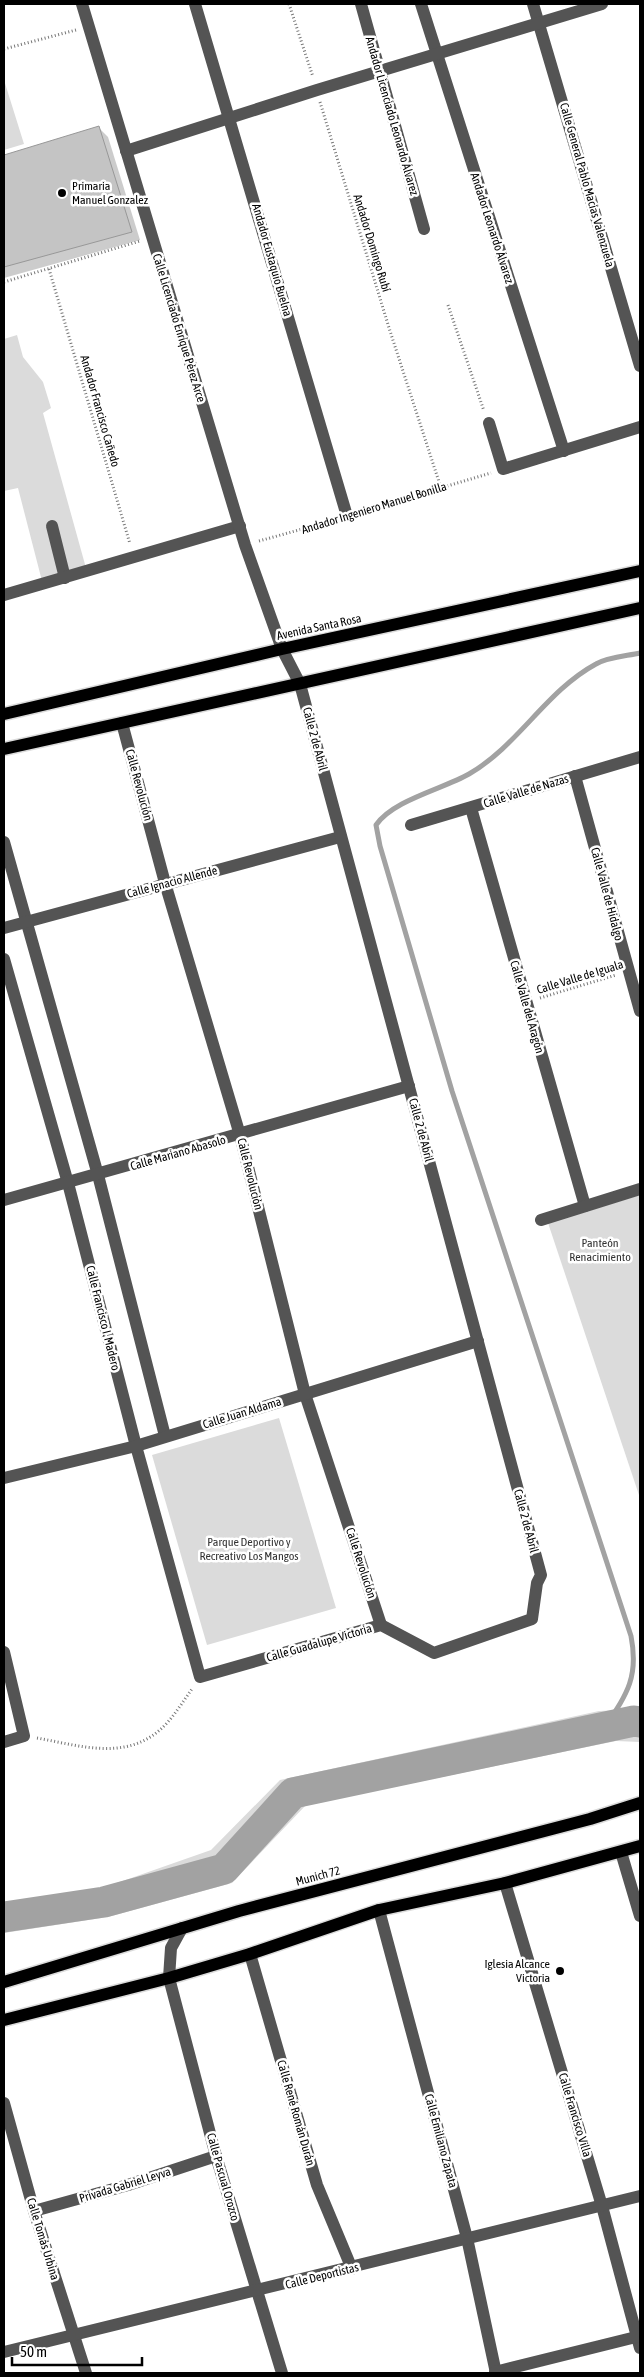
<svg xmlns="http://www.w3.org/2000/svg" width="644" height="2377" font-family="'Asap Condensed',sans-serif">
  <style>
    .green { fill: #dbdbdb }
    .shadow { fill: #0003 }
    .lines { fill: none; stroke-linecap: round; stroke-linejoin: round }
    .stream { stroke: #a2a2a2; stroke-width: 5 }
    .river { stroke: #a2a2a2; stroke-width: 31 }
    .building { fill: #c4c4c4; stroke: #989898 }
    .major-casing { stroke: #dbdbdb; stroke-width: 15 }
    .path { stroke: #767676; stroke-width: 3; stroke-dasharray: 1 2.5; stroke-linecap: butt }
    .minor { stroke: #545454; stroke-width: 12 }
    .major { stroke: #000; stroke-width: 12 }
    .poi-dot { fill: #000; stroke: #fff; stroke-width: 2 }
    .labels { text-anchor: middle; stroke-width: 5; stroke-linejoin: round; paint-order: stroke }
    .street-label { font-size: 12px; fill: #000; stroke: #fff }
    .poi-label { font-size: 12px; fill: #000; stroke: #fff; text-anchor: start }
    .park-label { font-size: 12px; fill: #323232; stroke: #fff }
  </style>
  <rect width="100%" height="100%" fill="#fff"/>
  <g class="green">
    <path d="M4,80L24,144L4,150Z"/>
    <path d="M17,335L23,357L43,382L51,408L43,413L86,568L42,581L18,488L4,491V339Z"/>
    <path d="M640,1195V1498L548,1223Z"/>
    <path d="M279,1418L336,1608L207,1645L152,1455Z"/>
    <path d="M640,1709V1742L616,1741L306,1805L232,1883L108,1917L4,1933V1902L97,1890L211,1850L280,1780L599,1711Z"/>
  </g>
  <path class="shadow" d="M99,128L108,137L140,240L4,278V156Z"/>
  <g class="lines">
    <path class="stream" d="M605,1727C627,1694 639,1677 631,1636L452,1091L380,846L376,825C393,800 443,789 469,774C518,746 546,691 596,664C608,657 627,656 640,653"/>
    <path class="river" d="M4,1917L104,1902L224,1869L293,1793L634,1721L640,1722"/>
  </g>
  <path class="building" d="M99,126L132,232L4,267V155Z"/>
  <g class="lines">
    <defs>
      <g id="major">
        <path d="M4,714L282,649L640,571"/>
        <path d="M4,749L640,608"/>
        <path d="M4,1982L239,1911L590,1819L640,1803"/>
        <path d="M4,2020L169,1978L250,1954L379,1910L505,1883L640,1846"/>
      </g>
    </defs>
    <use href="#major" class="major-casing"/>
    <g class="path">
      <path d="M289,4L313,77"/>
      <path d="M4,49L76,30"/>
      <path d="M320,102L390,331L441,488"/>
      <path d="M49,269L130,544"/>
      <path d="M4,282L140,241"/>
      <path d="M448,305L484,411"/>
      <path d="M360,512L491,473"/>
      <path d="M259,541L335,520"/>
      <path d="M540,998L616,975"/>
      <path d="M37,1738C82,1746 130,1763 167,1723C176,1713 184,1700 192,1689"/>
    </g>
    <g class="minor">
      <path d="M195,4L347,516"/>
      <path d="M361,4L424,229"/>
      <path d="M421,4L564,451"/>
      <path d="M533,4L640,366"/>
      <path d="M126,151L317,90L602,4"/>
      <path d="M489,423L503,469L640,427"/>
      <path d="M52,526L65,578"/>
      <path d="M4,595L240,526"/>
      <path d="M122,723L165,883L240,1135L305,1394L381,1625"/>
      <path d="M575,776L640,1011"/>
      <path d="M471,808L585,1206"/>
      <path d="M411,825L640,757"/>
      <path d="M4,842L98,1175L165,1436"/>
      <path d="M4,928L340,837"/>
      <path d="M4,959L68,1183L136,1446L200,1677L381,1625L434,1653L532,1619L537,1583L541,1575L300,684L282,649L245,545L82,4"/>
      <path d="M4,1200L409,1086"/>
      <path d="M541,1220L640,1189"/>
      <path d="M4,1478L136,1446L478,1341"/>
      <path d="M4,1652L24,1736L4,1742"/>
      <path d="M621,1852L640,1916"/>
      <path d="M505,1883L602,2206L640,2348"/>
      <path d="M379,1910L467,2238L496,2373"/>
      <path d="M182,1928L171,1948L169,1978L216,2156L282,2373"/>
      <path d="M250,1954L317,2185L352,2269"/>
      <path d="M4,2103L34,2211L86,2373"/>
      <path d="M34,2211L128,2185L216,2156"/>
      <path d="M4,2352C216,2301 428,2249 640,2196"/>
      <path d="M495,2372L640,2336"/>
    </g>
    <use href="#major" class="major"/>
  </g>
  <g class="poi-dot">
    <circle cx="62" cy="193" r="5"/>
    <circle cx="560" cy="1971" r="5"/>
  </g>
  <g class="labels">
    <g class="street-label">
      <text transform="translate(392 116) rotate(74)" y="4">Andador Licenciado Leonardo Álvarez</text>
      <text transform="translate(587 185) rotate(74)" y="4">Calle General Pablo Macías Valenzuela</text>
      <text transform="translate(492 228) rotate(72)" y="4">Andador Leonardo Álvarez</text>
      <text transform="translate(372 243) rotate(73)" y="4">Andador Domingo Rubí</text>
      <text transform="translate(272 260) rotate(74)" y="4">Andador Eustaquio Buelna</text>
      <text transform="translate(179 328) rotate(73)" y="4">Calle Licenciado Enrique Pérez Arce</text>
      <text transform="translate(100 411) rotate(74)" y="4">Andador Francisco Cañedo</text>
      <text transform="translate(374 508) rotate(-17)" y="4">Andador Ingeniero Manuel Bonilla</text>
      <text transform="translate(319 627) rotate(-12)" y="4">Avenida Santa Rosa</text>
      <text transform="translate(315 739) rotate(75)" y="4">Calle 2 de Abril</text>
      <text transform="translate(139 785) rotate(75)" y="4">Calle Revolución</text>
      <text transform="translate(526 791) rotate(-17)" y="4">Calle Valle de Nazas</text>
      <text transform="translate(172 882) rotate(-15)" y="4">Calle Ignacio Allende</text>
      <text transform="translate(607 894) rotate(75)" y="4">Calle Valle de Hidalgo</text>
      <text transform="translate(580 977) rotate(-17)" y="4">Calle Valle de Iguala</text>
      <text transform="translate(527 1007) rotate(74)" y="4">Calle Valle del Aragón</text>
      <text transform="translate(421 1130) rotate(75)" y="4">Calle 2 de Abril</text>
      <text transform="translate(178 1153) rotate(-16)" y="4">Calle Mariano Abasolo</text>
      <text transform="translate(250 1174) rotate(76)" y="4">Calle Revolución</text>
      <text transform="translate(103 1318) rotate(76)" y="4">Calle Francisco I. Madero</text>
      <text transform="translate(242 1413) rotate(-17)" y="4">Calle Juan Aldama</text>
      <text transform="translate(526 1521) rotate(75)" y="4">Calle 2 de Abril</text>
      <text transform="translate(361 1563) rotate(72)" y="4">Calle Revolución</text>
      <text transform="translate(319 1643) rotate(-16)" y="4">Calle Guadalupe Victoria</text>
      <text transform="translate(318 1876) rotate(-15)" y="4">Munich 72</text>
      <text transform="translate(296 2113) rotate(74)" y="4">Calle René Román Durán</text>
      <text transform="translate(575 2115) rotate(73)" y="4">Calle Francisco Villa</text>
      <text transform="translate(441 2141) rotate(75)" y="4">Calle Emiliano Zapata</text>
      <text transform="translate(223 2177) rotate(74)" y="4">Calle Pascual Orozco</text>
      <text transform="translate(125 2185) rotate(-17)" y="4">Privada Gabriel Leyva</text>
      <text transform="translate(43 2239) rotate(73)" y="4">Calle Tomás Urbina</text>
      <text transform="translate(322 2276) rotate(-14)" y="4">Calle Deportistas</text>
    </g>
    <g class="poi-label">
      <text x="72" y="190">Primaria<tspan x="72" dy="14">Manuel Gonzalez</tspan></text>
      <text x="550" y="1968" text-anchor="end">Iglesia Alcance<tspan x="550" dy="14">Victoria</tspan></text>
    </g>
    <g class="park-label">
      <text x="600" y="1247">Panteón<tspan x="600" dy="14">Renacimiento</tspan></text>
      <text x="249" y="1546">Parque Deportivo y<tspan x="249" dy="14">Recreativo Los Mangos</tspan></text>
    </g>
  </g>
  <rect width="644" height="2377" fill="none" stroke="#000000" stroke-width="10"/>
  <path d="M12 2357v8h130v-8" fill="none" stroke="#000000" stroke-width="2.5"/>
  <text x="20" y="2357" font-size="15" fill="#000000" stroke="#ffffff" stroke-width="4" paint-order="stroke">50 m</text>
</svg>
